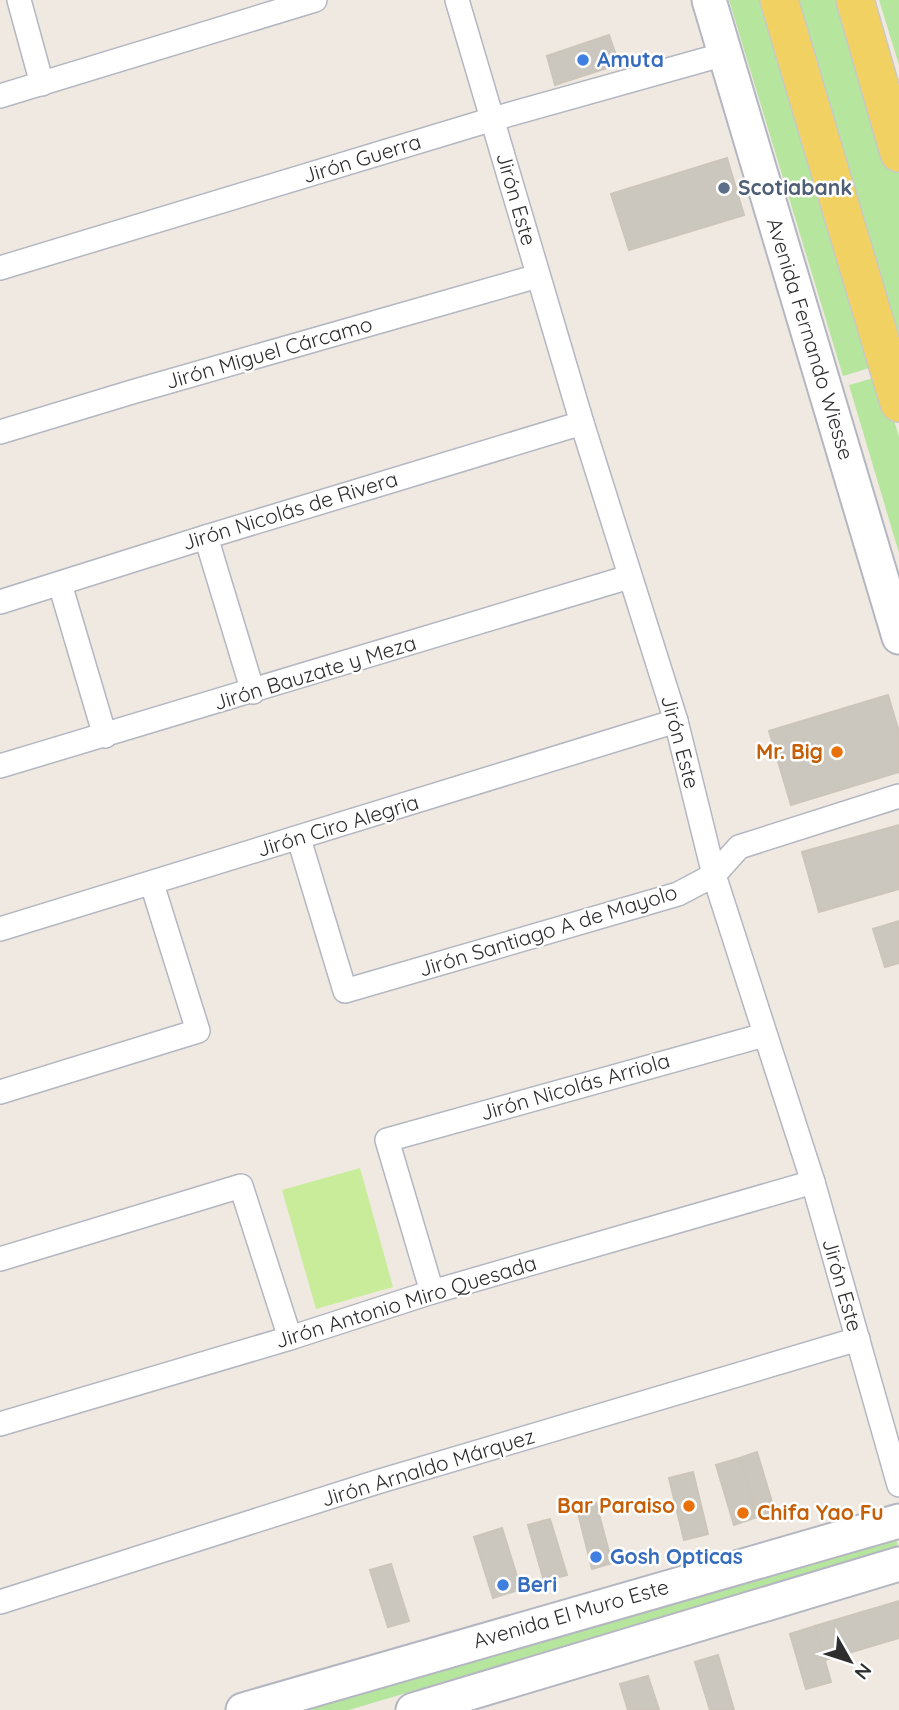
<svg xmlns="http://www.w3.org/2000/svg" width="899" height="1710" font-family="Quicksand,sans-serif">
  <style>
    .green { fill: #b6e59e }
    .pitch { fill: #c9ec9a }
    .building { fill: #cbc7bf; stroke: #cbc5ba; stroke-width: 2 }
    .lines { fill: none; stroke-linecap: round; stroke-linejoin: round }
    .street-casing { stroke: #b4b7c1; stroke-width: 26 }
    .secondary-casing { stroke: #b4b7c1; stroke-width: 37 }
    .primary-casing { stroke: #c9c9c9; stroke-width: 40 }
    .street { stroke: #fff; stroke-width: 23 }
    .secondary { stroke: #fff; stroke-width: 33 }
    .primary { stroke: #f2d163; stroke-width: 37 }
    .shop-dot { fill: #3f7fe0; stroke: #fff; stroke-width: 2.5 }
    .service-dot { fill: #5c6f8a; stroke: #fff; stroke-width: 2.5 }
    .food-dot { fill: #e8710a; stroke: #fff; stroke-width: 2.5 }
    .labels { text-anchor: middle; stroke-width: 5; stroke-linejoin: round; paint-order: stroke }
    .shop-label { font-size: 21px; font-weight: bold; fill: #366cbe; stroke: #fff; text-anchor: start }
    .street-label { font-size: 21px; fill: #2e2e2e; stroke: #fff }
    .service-label { font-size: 21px; font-weight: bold; fill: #4e5e75; stroke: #fff; text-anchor: start }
    .food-label { font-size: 21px; font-weight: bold; fill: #c56008; stroke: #fff; text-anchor: end }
  </style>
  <rect width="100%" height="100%" fill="#efe9e1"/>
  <g class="green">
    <path d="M729,0H765L876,366L843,376Z"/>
    <path d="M795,0H849L899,169V344Z"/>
    <path d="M879,0H899V65Z"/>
    <path d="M881,376L899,437V553L849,385Z"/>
    <path d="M893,1529L898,1546L349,1710H285Z"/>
  </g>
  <path class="pitch" d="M360,1168L393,1287L316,1309L282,1190Z"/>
  <g class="building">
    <path d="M609,35L619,64L555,85L547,56Z"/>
    <path d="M727,158L744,215L629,250L611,194Z"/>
    <path d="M888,695L899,732V772L791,805L769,731Z"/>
    <path d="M899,825V889L819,912L802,852Z"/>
    <path d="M899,921V963L885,967L873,929Z"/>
    <path d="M757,1452L775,1512L757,1517L740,1458Z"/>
    <path d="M740,1458L757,1517L734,1525L716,1465Z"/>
    <path d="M693,1472L708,1534L684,1540L669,1478Z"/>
    <path d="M596,1503L612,1563L592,1569L577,1509Z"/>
    <path d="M550,1519L567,1575L544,1581L528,1525Z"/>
    <path d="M502,1528L521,1589L493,1598L474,1537Z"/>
    <path d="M391,1564L409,1621L388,1627L370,1570Z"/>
    <path d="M899,1601V1638L825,1660L815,1626Z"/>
    <path d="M815,1626L831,1682L806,1689L790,1634Z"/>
    <path d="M718,1655L734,1710H710L695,1662Z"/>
    <path d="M648,1676L659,1710H628L620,1684Z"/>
  </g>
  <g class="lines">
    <defs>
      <g id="street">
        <path d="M19,0L42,84"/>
        <path d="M457,0L582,423L676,721L714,875L813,1182L899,1485"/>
        <path d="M0,96L315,0"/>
        <path d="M0,268L493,119L725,54"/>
        <path d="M0,432L132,392L538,276"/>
        <path d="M206,537L253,692"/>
        <path d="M60,584L105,736"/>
        <path d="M0,602L206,537L582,423"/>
        <path d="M0,766L629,577"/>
        <path d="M299,839L345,991L678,894L714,875L739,847L899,796"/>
        <path d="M0,929L676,721"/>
        <path d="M0,1092L198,1031L152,884"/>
        <path d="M0,1259L241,1186L290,1338"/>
        <path d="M432,1292L387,1140L764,1035"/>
        <path d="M0,1424L290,1338L432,1292L813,1182"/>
        <path d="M0,1602L377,1482L858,1339"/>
      </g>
      <g id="secondary">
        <path d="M709,0L899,637"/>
        <path d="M243,1710L899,1521"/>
        <path d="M413,1710L899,1564"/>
      </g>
      <g id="primary">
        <path d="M779,0L899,403"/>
        <path d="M855,0L899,153"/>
      </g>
    </defs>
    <use href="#street" class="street-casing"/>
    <use href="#secondary" class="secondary-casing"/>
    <use href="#primary" class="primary-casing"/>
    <use href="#street" class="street"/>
    <use href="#secondary" class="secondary"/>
    <use href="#primary" class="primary"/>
  </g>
  <g class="shop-dot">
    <circle cx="583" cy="60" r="7"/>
    <circle cx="596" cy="1557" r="7"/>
    <circle cx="503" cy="1585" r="7"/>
  </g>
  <circle class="service-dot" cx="724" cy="188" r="7"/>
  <g class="food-dot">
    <circle cx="837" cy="752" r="7"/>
    <circle cx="689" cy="1506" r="7"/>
    <circle cx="743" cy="1513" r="7"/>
  </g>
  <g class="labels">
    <g class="shop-label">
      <text x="597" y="67">Amuta</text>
      <text x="610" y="1564">Gosh Opticas</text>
      <text x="517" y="1592">Beri</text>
    </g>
    <g class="street-label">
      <text transform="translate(362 159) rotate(-17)" y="7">Jirón Guerra</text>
      <text transform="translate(516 199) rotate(74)" y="7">Jirón Este</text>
      <text transform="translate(810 339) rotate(73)" y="7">Avenida Fernando Wiesse</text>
      <text transform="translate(269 353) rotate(-16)" y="7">Jirón Miguel Cárcamo</text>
      <text transform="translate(290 511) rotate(-17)" y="7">Jirón Nicolás de Rivera</text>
      <text transform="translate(315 673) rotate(-17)" y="7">Jirón Bauzate y Meza</text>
      <text transform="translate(680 742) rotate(75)" y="7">Jirón Este</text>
      <text transform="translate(338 826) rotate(-17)" y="7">Jirón Ciro Alegria</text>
      <text transform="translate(548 931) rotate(-17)" y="7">Jirón Santiago A de Mayolo</text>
      <text transform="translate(575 1087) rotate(-16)" y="7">Jirón Nicolás Arriola</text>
      <text transform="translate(842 1285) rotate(74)" y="7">Jirón Este</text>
      <text transform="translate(406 1302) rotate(-17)" y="7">Jirón Antonio Miro Quesada</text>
      <text transform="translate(428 1468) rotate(-17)" y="7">Jirón Arnaldo Márquez</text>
      <text transform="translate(571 1614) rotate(-16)" y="7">Avenida El Muro Este</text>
    </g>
    <g class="service-label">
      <text x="738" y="195">Scotiabank</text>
    </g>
    <g class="food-label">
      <text x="823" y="759">Mr. Big</text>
      <text x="675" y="1513">Bar Paraiso</text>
      <text x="757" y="1520" text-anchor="start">Chifa Yao Fu</text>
    </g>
  </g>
  <g transform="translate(850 1661) rotate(129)" stroke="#ffffff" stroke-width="5" paint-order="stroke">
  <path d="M0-5L12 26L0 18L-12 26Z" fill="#2e2e2e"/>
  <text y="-10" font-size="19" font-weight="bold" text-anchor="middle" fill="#2e2e2e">N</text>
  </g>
</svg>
